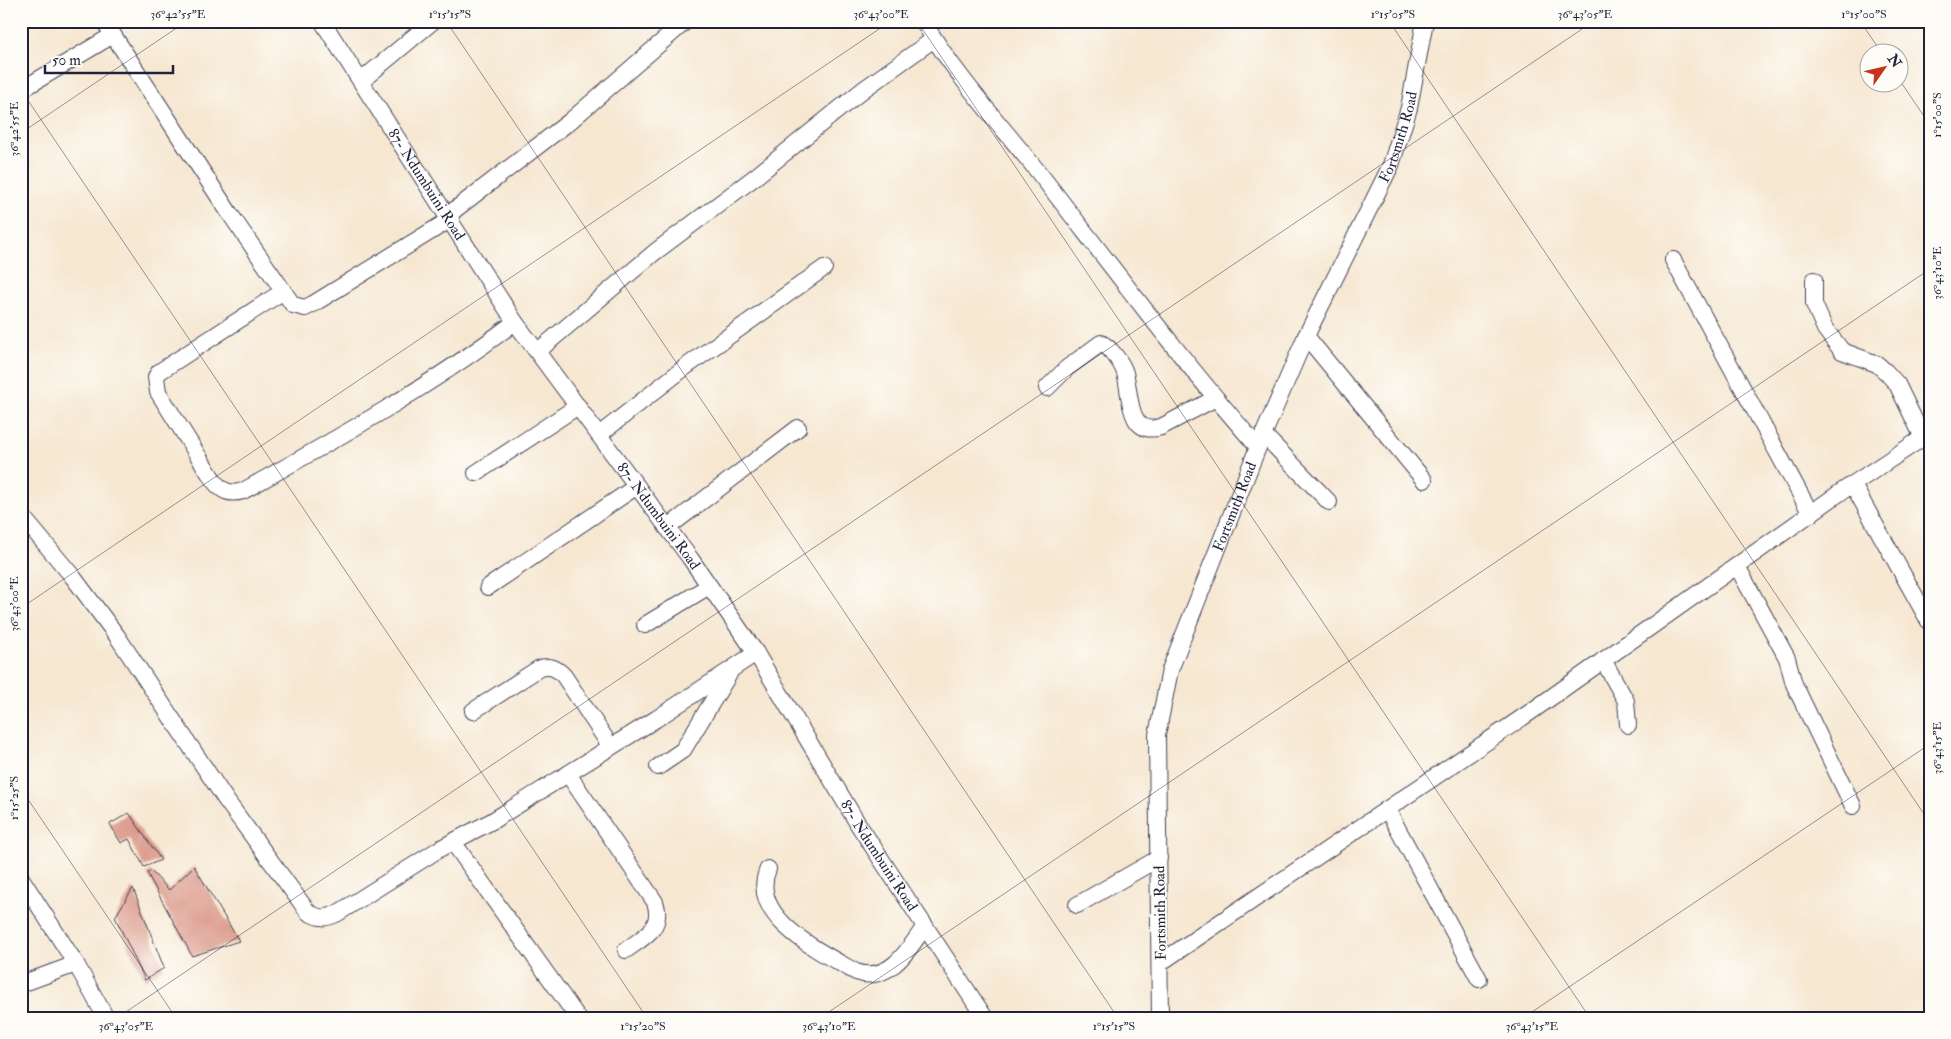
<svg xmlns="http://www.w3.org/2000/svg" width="1951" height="1039" font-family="'IM FELL Double Pica',serif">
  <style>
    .building { fill: #da9586 }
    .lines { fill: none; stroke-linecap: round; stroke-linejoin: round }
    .minor-casing { stroke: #424052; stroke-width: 18 }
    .minor { stroke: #fff; stroke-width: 16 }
    .ticks { fill: none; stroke: #22223b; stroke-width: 1; stroke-opacity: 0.45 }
    .labels { text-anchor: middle; stroke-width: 4; stroke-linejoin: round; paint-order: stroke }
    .street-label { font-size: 15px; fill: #22223b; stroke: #fdfcf7 }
    .neatline { fill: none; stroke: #22223b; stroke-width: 2 }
    .ticks-label { font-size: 12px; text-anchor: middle; fill: #22223b }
  </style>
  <rect width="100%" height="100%" fill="#fdfcf7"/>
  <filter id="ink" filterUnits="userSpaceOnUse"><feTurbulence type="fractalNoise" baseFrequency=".02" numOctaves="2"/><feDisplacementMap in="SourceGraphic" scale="10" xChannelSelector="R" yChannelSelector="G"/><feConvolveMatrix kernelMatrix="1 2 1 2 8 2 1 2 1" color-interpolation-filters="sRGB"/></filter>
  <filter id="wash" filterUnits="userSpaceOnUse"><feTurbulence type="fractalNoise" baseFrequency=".0096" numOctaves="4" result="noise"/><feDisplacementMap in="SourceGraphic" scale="20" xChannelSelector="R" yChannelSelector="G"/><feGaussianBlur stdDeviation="1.12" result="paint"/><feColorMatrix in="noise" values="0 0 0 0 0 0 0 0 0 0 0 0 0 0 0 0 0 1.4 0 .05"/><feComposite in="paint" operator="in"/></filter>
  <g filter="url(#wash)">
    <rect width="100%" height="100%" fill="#f6e7d1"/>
    <g id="blocks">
      <g class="building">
        <path d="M129,813L161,860L144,867L129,839L121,843L110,824Z"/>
        <path d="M194,866L239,941L192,956L147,873L151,871L169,890Z"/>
        <path d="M133,888L164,968L145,980L115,917Z"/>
      </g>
    </g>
  </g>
  <g filter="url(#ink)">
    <use href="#blocks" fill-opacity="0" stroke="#424052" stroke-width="1"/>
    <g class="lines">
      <defs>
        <g id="minor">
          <path d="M104,21L230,214L293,305L305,308L313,304L451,219"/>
          <path id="s1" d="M322,21L515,322L690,558L756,653L858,824L985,1018"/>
          <path d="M923,21C957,78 1002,126 1043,178C1113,268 1182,361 1258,447"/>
          <path d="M361,81L433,21"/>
          <path d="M21,90L113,35"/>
          <path d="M448,215L569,122L686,21"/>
          <path d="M1673,260L1811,514"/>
          <path d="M1814,280V304L1825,329L1842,351L1877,364L1886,372L1897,384L1923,438"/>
          <path d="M282,292L159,372L156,377L158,392L214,481C222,491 229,495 243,491C336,439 430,387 515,322"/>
          <path d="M1306,336L1424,480"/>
          <path d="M538,351L655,252L755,177L864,89L934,39"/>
          <path d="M1047,388L1067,368L1101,343C1110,347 1122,363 1125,373C1131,394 1127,437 1161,427L1216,398"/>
          <path d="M599,435L684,368L824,268"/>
          <path d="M1264,435L1329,502"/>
          <path d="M476,473L578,406"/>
          <path d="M1853,485L1930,623"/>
          <path d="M21,515L73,577L117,636L226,800L308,912C319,919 326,919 338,913L441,848L492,821L656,719L756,653"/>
          <path d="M667,528L798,428"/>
          <path d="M1737,566L1787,658L1794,684L1853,806"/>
          <path d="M488,587L637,486"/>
          <path d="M645,625L709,586"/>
          <path d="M1603,660L1626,701L1628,725"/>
          <path d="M473,711L538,669C549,665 556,667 564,676L611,747"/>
          <path d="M658,767L683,750L729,674"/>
          <path d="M568,774L655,902C664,928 644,937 626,950"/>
          <path d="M1387,809L1479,979"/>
          <path d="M453,842L578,1018"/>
          <path d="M768,869C747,917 822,953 856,972C889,984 909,949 925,926"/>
          <path d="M21,878L76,964L106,1018"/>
          <path d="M1077,905L1159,858"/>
          <path d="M1160,963L1529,713L1838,494L1930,433"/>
          <path d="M21,984L76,964"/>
          <path id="s2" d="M1160,1018L1157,735L1170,670L1258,447L1306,336L1391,165L1409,108L1425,21"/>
        </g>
      </defs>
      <use href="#minor" class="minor-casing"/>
      <use href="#minor" class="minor"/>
    </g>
  </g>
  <path class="ticks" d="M446,21L1118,1018M917,21L1590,1018M1389,21L1930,823M1860,21L1881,52M1898,78L1930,125M21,90L647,1018M21,133L187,21M21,608L891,21M21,789L176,1018M117,1018L1594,21M820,1018L1930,269M1523,1018L1930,744"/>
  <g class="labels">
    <g class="street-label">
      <text dy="5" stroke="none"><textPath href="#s2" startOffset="930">Fortsmith Road</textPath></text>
      <text dy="5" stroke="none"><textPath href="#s1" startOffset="194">87- Ndumbuini Road</textPath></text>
      <text dy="5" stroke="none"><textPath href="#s2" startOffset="525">Fortsmith Road</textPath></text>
      <text dy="5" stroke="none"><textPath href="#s1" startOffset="599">87- Ndumbuini Road</textPath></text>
      <text dy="5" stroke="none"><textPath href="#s1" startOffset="1004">87- Ndumbuini Road</textPath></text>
      <text transform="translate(1160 913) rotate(-91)" y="5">Fortsmith Road</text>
    </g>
  </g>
  <rect width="1951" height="1039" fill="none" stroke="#fdfcf7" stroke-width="55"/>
  <g transform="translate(1884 68) rotate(56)"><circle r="24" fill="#fdfcf7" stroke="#a5a5ac"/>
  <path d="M0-4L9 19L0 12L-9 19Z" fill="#c8321e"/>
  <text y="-8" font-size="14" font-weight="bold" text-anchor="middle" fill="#22223b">N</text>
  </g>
  <path d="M45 65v8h128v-8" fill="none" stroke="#22223b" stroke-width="2.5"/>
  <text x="52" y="65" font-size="15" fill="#22223b" stroke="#fdfcf7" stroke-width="4" paint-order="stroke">50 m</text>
  <rect x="28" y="28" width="1896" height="984" class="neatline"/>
  <g class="ticks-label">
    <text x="178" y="18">36°42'55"E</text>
    <text x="450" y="18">1°15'15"S</text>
    <text x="881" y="18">36°43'00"E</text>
    <text x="1393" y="18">1°15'05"S</text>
    <text x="1585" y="18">36°43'05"E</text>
    <text x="1864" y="18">1°15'00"S</text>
    <text transform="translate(1937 115) rotate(-90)" y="4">1°15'00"S</text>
    <text transform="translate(14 129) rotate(-90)" y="4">36°42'55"E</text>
    <text transform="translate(1937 273) rotate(-90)" y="4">36°43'10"E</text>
    <text transform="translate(14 604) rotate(-90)" y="4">36°43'00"E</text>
    <text transform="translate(1937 748) rotate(-90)" y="4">36°43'15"E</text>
    <text transform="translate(14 798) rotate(-90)" y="4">1°15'25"S</text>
    <text x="126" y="1030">36°43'05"E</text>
    <text x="643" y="1030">1°15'20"S</text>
    <text x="829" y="1030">36°43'10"E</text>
    <text x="1114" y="1030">1°15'15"S</text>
    <text x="1532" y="1030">36°43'15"E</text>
  </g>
</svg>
